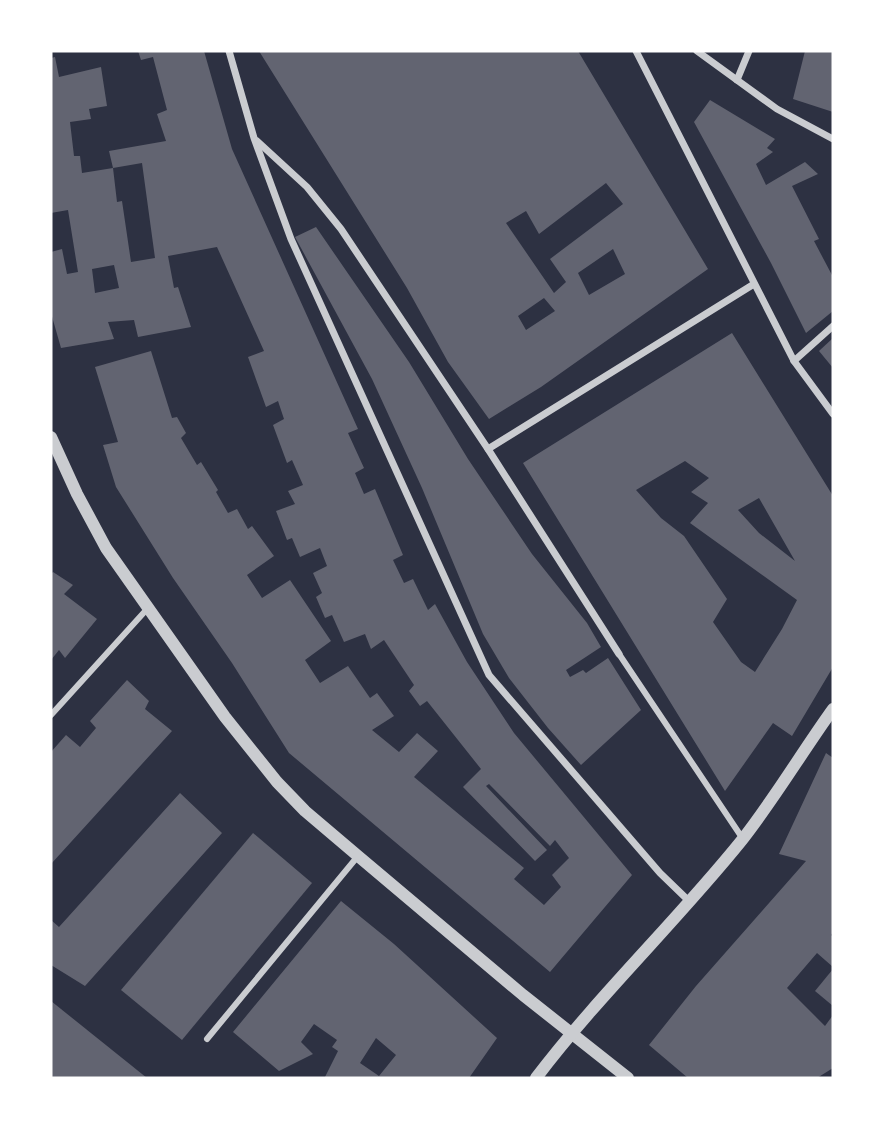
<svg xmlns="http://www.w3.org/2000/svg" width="884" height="1129" font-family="'Archivo Narrow',sans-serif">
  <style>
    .building { fill: #626471; fill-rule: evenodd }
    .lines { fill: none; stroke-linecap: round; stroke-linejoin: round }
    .pedestrian { stroke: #caccd0; stroke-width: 6 }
    .minor { stroke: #caccd0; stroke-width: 7 }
    .tertiary { stroke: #caccd0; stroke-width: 12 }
  </style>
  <rect width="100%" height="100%" fill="#2d3142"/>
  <g class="building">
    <path d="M138,51H204L232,149L358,429L348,433L364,468L355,473L364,494L375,489L403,555L393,560L404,583L413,579L428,610L435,604L467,662L514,733L632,875L550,972L289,753L232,663L173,578L116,487L103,445L118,442L95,367L151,351L172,418L177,417L186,433L181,438L197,465L201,462L218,490L216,492L228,513L237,509L248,529L252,526L274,556L247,575L262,598L290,580L331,641L305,660L320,683L348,666L370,698L377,693L394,716L372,730L399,752L417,733L438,751L414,777L524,868L514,879L544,905L561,887L552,875L569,858L555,840L550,846L489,784L486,786L547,850L535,861L463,787L481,769L427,701L420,706L409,691L414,685L384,640L371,649L365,634L344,642L332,615L325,618L316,597L322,593L313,573L327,566L320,548L300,557L292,538L287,540L276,511L295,504L288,491L303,485L292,460L287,463L273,425L284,419L278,401L266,407L248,357L264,351L217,247L168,256L174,288L178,287L191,327L138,337L134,320L108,322L114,339L61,348L51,313V252L62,249L67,274L78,272L68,210L51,213V58L55,57L59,77L101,67L107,106L89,109L91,119L70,122L74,156H80L82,173L113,168L117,202L122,201L131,262L155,258L142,163L113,168L109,151L166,141L157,114L167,110L153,57L141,60ZM114,265L119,288L95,293L92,269Z"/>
    <path d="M259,51H578L708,269L541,387L489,419L448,362L407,288ZM606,183L623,204L550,259L566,282L554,293L506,223L526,211L539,234ZM613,249L625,274L589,295L578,273ZM544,298L555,311L526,330L518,316Z"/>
    <path d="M805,51H833V112L793,99Z"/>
    <path d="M710,100L775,139L767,148L773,152L756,164L766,185L805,162L818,174L792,186L819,239L814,241L833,277V311L806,333L771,263L694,122Z"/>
    <path d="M316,227L409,362L468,459L532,554L587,623L601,647L566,670L570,677L583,670L586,673L608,658L641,710L581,765L548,728L509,678L483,634L422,488L372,379L295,237Z"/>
    <path d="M732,333L833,496V667L792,736L773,723L725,791L523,463ZM685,461L709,478L691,492L708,503L690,523L797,600L782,629L755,672L741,662L713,622L727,599L684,536L661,518L636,490ZM759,498L795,561L759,533L738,510Z"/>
    <path d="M833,338V368L819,351Z"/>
    <path d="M53,572L73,585L64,594L97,619L65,658L59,650L51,660V574Z"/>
    <path d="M127,680L149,701L145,709L172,731L51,864V752L66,735L80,747L96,728L90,721Z"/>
    <path d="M826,753L833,758V932L831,935L833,937V967L817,953L787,988L825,1026L833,1015V1068L817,1078H688L649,1045L696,986L806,861L779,854Z"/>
    <path d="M180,793L222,833L85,986L51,965V920L59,927Z"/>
    <path d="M253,833L312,883L182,1040L121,990Z"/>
    <path d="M341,901L394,944L497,1038L469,1078H327L325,1077L338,1051L332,1047L337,1040L314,1024L301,1042L313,1054L279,1071L233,1032ZM376,1038L396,1055L379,1076L360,1063Z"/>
    <path d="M833,969V1006L815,991Z"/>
    <path d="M51,1001L147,1078H51Z"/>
  </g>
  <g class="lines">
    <g class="pedestrian">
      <path d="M619,654L743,839"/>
      <path d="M51,715L148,608"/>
      <path d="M207,1039L358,856"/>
    </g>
    <g class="minor">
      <path d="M229,51L254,138L291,239L489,675L660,873L690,902"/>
      <path d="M636,51L794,361L833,414"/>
      <path d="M697,51L777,109L833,139"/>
      <path d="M737,80L749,51"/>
      <path d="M257,141L307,187L341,229L488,449L619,654"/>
      <path d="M794,361L833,326"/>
      <path d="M488,449L754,284"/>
    </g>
    <g class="tertiary">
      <path d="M51,437L77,494L106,548L225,717L277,782L305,811L358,856L523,995L628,1078"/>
      <path d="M536,1078C599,995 676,922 742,840C775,798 802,752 833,709"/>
    </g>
  </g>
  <rect width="884" height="1129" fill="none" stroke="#ffffff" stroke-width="105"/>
</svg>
